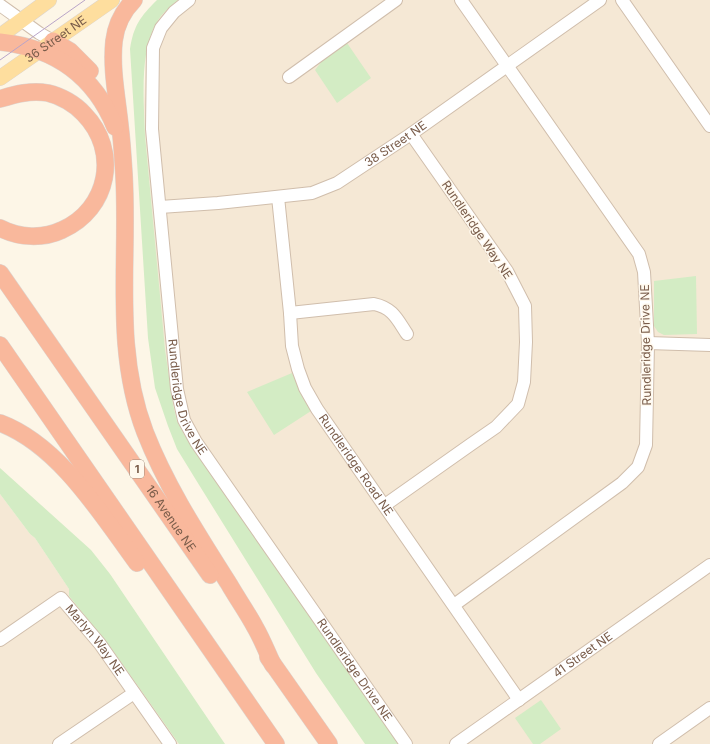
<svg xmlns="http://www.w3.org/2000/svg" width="710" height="744" font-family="Inter,sans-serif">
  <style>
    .residential { fill: #f5e8d5 }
    .green { fill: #d3ecc4 }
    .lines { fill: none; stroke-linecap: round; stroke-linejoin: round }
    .minor-casing { stroke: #d0beac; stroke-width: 14 }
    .major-casing { stroke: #dcd5d0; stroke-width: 16 }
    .highway-casing { stroke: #dcd5d0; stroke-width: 18 }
    .minor { stroke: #fff; stroke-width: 12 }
    .major { stroke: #fede9e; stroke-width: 15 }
    .highway { stroke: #f9b89c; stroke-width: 17 }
    .tram { stroke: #b9a4c8; stroke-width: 1 }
    .labels { text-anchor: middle; stroke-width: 3; stroke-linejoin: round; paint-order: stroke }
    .shield { fill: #fff9ee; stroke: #a18b7b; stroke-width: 1 }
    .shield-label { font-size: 11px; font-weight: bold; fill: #795c4a }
    .street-label { font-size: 12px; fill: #795c4a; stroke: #fff9ee }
  </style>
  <rect width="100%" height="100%" fill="#fdf6e7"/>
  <g class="residential">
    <path d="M178,0H710V744H402L185,436L177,421L170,388L162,325L145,135L144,105L146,51L148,41L156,23L161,15Z"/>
    <path d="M0,494L30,534L35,538L69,589V596L111,648L179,744H0Z"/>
  </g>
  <g class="green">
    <path d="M157,0H178C170,7 162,13 157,22C139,51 144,102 145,135L165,349L173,404L177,421L185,436L402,744H365L316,673L196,480L177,449L168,426L155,388L148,338L130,49C134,25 140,17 157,0Z"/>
    <path d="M347,43L371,78L337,103L315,70L322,61Z"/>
    <path d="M696,276L697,334L664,335L658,332L654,326V281Z"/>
    <path d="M292,373L303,398L311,411L274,435L247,392Z"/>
    <path d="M0,468L91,550L110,574L225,744H179L111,648L69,596V589L35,538L30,534L0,494Z"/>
    <path d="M541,700L561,729L540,744H533L515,718Z"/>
  </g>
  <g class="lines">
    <defs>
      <g id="minor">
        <path id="s1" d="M189,0L174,12L161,28L153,48L152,129L177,389L184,420L196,442L406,744"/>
        <path d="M622,0L710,126"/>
        <path d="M0,5L39,33L53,41"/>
        <path d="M289,77L396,0"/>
        <path id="s2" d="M278,197L290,313L292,346L298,369L305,388L317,409L519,700"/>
        <path id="s3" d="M160,207L218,203L312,193L337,183L411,134L600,0"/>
        <path d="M290,313L374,304C393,308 397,319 407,334"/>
        <path d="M648,343L710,345"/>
        <path d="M385,505L470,445L496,427L518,404L524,382L526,342L525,306L507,271L411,134"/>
        <path d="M454,605L622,483L638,467L646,445L648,343L644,272L639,254L461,0"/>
        <path id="s4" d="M0,640L61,598L100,644L170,744"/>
        <path d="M59,744L134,693"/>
        <path id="s5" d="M456,744L710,565"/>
        <path d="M659,744L710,708"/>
      </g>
      <g id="major">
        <path d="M0,36L49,0"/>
        <path id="s6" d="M0,78L112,0"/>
      </g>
      <g id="highway">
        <path d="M134,0C123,11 116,25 114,41C111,69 117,97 120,126C122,142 123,159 124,175C129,262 113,348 145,432C166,486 198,535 229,584C237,598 247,612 255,627C262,639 267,652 273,665"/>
        <path d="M53,41L70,51L90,71"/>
        <path d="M0,42C55,48 94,75 115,127"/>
        <path d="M0,99C16,94 31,90 48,93C61,96 75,104 84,114C120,151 109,209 62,230C43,239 19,238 0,228"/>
        <path id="s7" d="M0,273L210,575"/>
        <path d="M0,345L276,744"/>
        <path d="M0,423C59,445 101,514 137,563"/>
        <path d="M268,657L329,744"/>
      </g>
    </defs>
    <use href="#minor" class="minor-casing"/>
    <use href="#major" class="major-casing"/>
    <use href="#highway" class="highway-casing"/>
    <use href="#minor" class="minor"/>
    <use href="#major" class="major"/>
    <use href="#highway" class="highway"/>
    <path class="tram" d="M0,60L85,0"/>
  </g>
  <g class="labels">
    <rect class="shield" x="130" y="460" width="14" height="18" rx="3"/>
    <g class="shield-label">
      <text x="137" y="473">1</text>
    </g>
    <g class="street-label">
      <text dy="4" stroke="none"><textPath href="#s6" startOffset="68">36 Street NE</textPath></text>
      <text dy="4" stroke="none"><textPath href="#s3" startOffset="250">38 Street NE</textPath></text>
      <text transform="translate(477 230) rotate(56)" y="4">Rundleridge Way NE</text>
      <text transform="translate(646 345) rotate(-91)" y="4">Rundleridge Drive NE</text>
      <text dy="4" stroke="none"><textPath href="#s1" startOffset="414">Rundleridge Drive NE</textPath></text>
      <text dy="4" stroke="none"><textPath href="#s2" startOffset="286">Rundleridge Road NE</textPath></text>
      <text dy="4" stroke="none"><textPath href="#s7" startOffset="299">16 Avenue NE</textPath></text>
      <text dy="4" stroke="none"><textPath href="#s4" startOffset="128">Marlyn Way NE</textPath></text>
      <text dy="4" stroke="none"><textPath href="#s5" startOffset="155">41 Street NE</textPath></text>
      <text dy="4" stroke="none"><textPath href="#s1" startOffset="738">Rundleridge Drive NE</textPath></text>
    </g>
  </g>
</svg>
